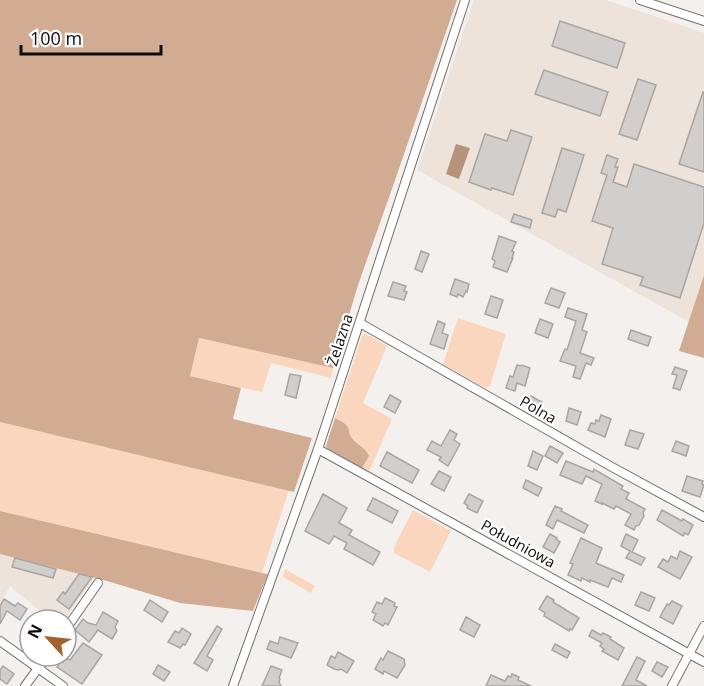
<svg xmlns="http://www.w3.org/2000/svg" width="704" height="686" font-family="'Open Sans',sans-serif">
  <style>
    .built { fill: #ede3db }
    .green { fill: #fbd6be }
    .forest { fill: #d1ac93 }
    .water { fill: #b7937b }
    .building { fill: #d1cecb; stroke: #a9a5a3; stroke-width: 1.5 }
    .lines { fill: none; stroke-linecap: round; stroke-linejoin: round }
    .minor-casing { stroke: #726f6c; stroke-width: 10 }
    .minor { stroke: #fff; stroke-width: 8 }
    .labels { text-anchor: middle; stroke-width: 4.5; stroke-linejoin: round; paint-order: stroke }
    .street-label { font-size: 15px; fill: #0e0c0c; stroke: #fff }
  </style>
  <rect width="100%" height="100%" fill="#f4f0ee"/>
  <g class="built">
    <path d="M474,0H606L704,33V275L689,322L417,170Z"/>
    <path d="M0,554L94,578L64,620H51L10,586L0,603Z"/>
  </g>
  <g class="green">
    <path d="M458,318L506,334L490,386L485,388L443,364Z"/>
    <path d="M366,334L387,346L363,403L392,419L369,472L362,468L368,456C364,445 354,444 350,435C348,430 350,430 347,426C344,422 338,420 335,418L362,336Z"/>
    <path d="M199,338L333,368L331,378L271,363L262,392L189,376Z"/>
    <path d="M0,422L289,490L262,573L0,511Z"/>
    <path d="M413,510L451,531L430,572L394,553V547Z"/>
    <path d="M285,569L315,586L311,593L283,577Z"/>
  </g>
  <g class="forest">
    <path d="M0,0H457L393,186L358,285L333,368L199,338L190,376L241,388L233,419L312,438L294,492L0,422Z"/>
    <path d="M704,275V358L679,351Z"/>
    <path d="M335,418C338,420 344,422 347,426C350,430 348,430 350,435C354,444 364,445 369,456L362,468L327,448L326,446Z"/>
    <path d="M0,511L262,573L268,574L253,611L180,603L107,581L0,554Z"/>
  </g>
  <path class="water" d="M456,144L470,148L459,179L446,174Z"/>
  <g class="building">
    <path d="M560,21L625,43L617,68L552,46Z"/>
    <path d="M544,70L608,92L600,116L535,94Z"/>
    <path d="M638,79L656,85L637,140L619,134Z"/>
    <path d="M703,92H704V172L679,164Z"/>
    <path d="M511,130L532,137L513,195L492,188L491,190L469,182L485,134L507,141Z"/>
    <path d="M562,148L584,155L566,212L558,209L555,217L542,213Z"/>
    <path d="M607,155L618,159L615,167H618L613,182L627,187L634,164L704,187V223L680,298L640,285L643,277L602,264L613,228L592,221L607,175L601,173Z"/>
    <path d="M514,214L532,220L530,228L511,222Z"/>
    <path d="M499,236L516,242L512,251L514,252L512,258H513L507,272L493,267L495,261L492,259Z"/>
    <path d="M421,251L429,254L422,272L415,269Z"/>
    <path d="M455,279L469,284L467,292L466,291L463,297L458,294L457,297L450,294Z"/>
    <path d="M393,282L406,286L404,291L407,292L404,300L388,296Z"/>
    <path d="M551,288L565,293L559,308L545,303Z"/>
    <path d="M491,296L503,300L497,318L485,314Z"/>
    <path d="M568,308L587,314L582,330L587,332L580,353L594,358L591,365L586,363L580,379L573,377L576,366L560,361L565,349L567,350L576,321L565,317Z"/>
    <path d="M540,319L553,324L548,338L535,333Z"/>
    <path d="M438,321L445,324L442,333L448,335L444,349L430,344Z"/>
    <path d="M631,330L651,337L648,346L628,339Z"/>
    <path d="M517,365L521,366L522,365L530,368L525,386L517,383L515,391L506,388L510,376L513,377Z"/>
    <path d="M675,367L687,371L680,390L673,388L677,375L672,374Z"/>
    <path d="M290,374L301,376L296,398L285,395Z"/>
    <path d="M390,395L401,401L395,413L384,407Z"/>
    <path d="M531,396L542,402L538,410L527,404Z"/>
    <path d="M569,408L581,412L577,425L566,421Z"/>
    <path d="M601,415L611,419L605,437L588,430L591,423L595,424L596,420L599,421Z"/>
    <path d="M450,430L457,434L454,440L460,444L448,466L439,460L441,457L427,450L432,441L441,446Z"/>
    <path d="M630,430L644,434L638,449L625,445Z"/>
    <path d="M676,441L689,446L686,456L672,451Z"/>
    <path d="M550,446L563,453L557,463L545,456Z"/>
    <path d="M533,451L543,456L537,470L528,466Z"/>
    <path d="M387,452L419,470L412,483L380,466Z"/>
    <path d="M566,461L593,472L594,469L623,486L621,489L629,493L626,499L645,509L643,513L644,516L639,525L636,526L634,530L625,525L631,514L616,506L614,509L602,503V504L595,501L602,484L586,476L582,484L560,475Z"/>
    <path d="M439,471L451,477L444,491L431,484Z"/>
    <path d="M687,476L703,481L702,484L704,485L700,497L682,491Z"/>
    <path d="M526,480L542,488L538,496L523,488Z"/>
    <path d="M323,494L347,508L339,523L352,530L349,535L380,552L373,565L344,549L347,543L334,536L329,544L305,531Z"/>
    <path d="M469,494L483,501L477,513L467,508L468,506L464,503Z"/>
    <path d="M373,498L398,511L392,523L367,510Z"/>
    <path d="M555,506L562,509L561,511L588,525L584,533L557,520L553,529L546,525Z"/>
    <path d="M662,510L682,521L683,519L693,525L688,535L685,533L683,536L657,520Z"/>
    <path d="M550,534L557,538L556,539L560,542L554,553L543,547Z"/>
    <path d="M626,534L638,540L632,552L645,558L641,565L626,558L630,551L621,546Z"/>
    <path d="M581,538L602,548L596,563L624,575L621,582L612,578L608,587L590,580V582L582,578L581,581L568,575L573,564L570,563Z"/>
    <path d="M680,551L692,557L680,579L658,567L663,559L668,562L671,556L677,559Z"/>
    <path d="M15,558L56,569L53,578L12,567Z"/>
    <path d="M79,574L92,577L69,609L57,600L63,592L65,594Z"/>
    <path d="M641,592L655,598L649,611L635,605Z"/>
    <path d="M547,596L554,600L553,602L579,618L572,630L570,629L569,631L544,616L545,613L539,609Z"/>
    <path d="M385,598L395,603L394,606L397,607L388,625L385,623L383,626L373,620L376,614L372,612L377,602L382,604Z"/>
    <path d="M4,599L15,606L18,603L27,609L20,620L7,611L0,624V606Z"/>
    <path d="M150,600L168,612L162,622L144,610Z"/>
    <path d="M672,601L682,606L673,624L660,617L667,604L669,605Z"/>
    <path d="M103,612L118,621L115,627L117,631L112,639L98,630L89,642L75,630L83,619L88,623L96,625Z"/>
    <path d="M466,617L480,625L474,637L460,630Z"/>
    <path d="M217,626L222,629L207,656L213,660L207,671L194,663Z"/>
    <path d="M182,628L191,634L185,645L183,644L180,648L168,642L175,631L179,633Z"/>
    <path d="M592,630L601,635L603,633L611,637L610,639L624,648L618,660L602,651L604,649L600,646L602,643L589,636Z"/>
    <path d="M280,637L298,643L291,658L267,649L270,641L278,644Z"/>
    <path d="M83,643L102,655L82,684L57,667L64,656L70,660Z"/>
    <path d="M555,644L570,652L567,658L552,650Z"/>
    <path d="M388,651L404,659L405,665L397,678L384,671L383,674L375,669L381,658L383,660Z"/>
    <path d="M338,652L354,661L347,673L341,669L339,670L334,669L327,665L331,656L335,658Z"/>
    <path d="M637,657L645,661L636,680L647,686H622Z"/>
    <path d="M657,662L668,667L662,677L652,671Z"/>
    <path d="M158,665L170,672L164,681L153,674Z"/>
    <path d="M3,666L14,674L7,684L0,679V670Z"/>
    <path d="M271,666L282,670L279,678L280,679L279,682L281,686H262Z"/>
    <path d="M512,674L519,677L518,680L531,686H486L491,675L505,681L508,676L511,677Z"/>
  </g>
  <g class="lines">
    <defs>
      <g id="minor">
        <path d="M640,0L704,21"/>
        <path d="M360,323L612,467L704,517"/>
        <path d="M318,449L704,662"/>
        <path d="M66,629L98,583"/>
        <path d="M0,641L63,686"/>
        <path d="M25,686L47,656"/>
        <path d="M233,686L318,449L465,0"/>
        <path d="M672,686L704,626"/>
      </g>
    </defs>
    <use href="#minor" class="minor-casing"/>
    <use href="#minor" class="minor"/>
  </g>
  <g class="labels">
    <g class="street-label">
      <text transform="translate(340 340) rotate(-72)" y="5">Żelazna</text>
      <text transform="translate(538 410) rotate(30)" y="5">Polna</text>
      <text transform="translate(518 544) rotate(29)" y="5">Południowa</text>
    </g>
  </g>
  <g transform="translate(48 638) rotate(297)"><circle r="28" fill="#ffffff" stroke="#9f9e9e" stroke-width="1.5"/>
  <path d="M0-4.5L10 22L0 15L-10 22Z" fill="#a4622e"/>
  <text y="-9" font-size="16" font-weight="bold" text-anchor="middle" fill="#0e0c0c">N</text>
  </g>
  <path d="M21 45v9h140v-9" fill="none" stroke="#0e0c0c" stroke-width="3"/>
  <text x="30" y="45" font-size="18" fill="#0e0c0c" stroke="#ffffff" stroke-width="4.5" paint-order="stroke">100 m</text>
</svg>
